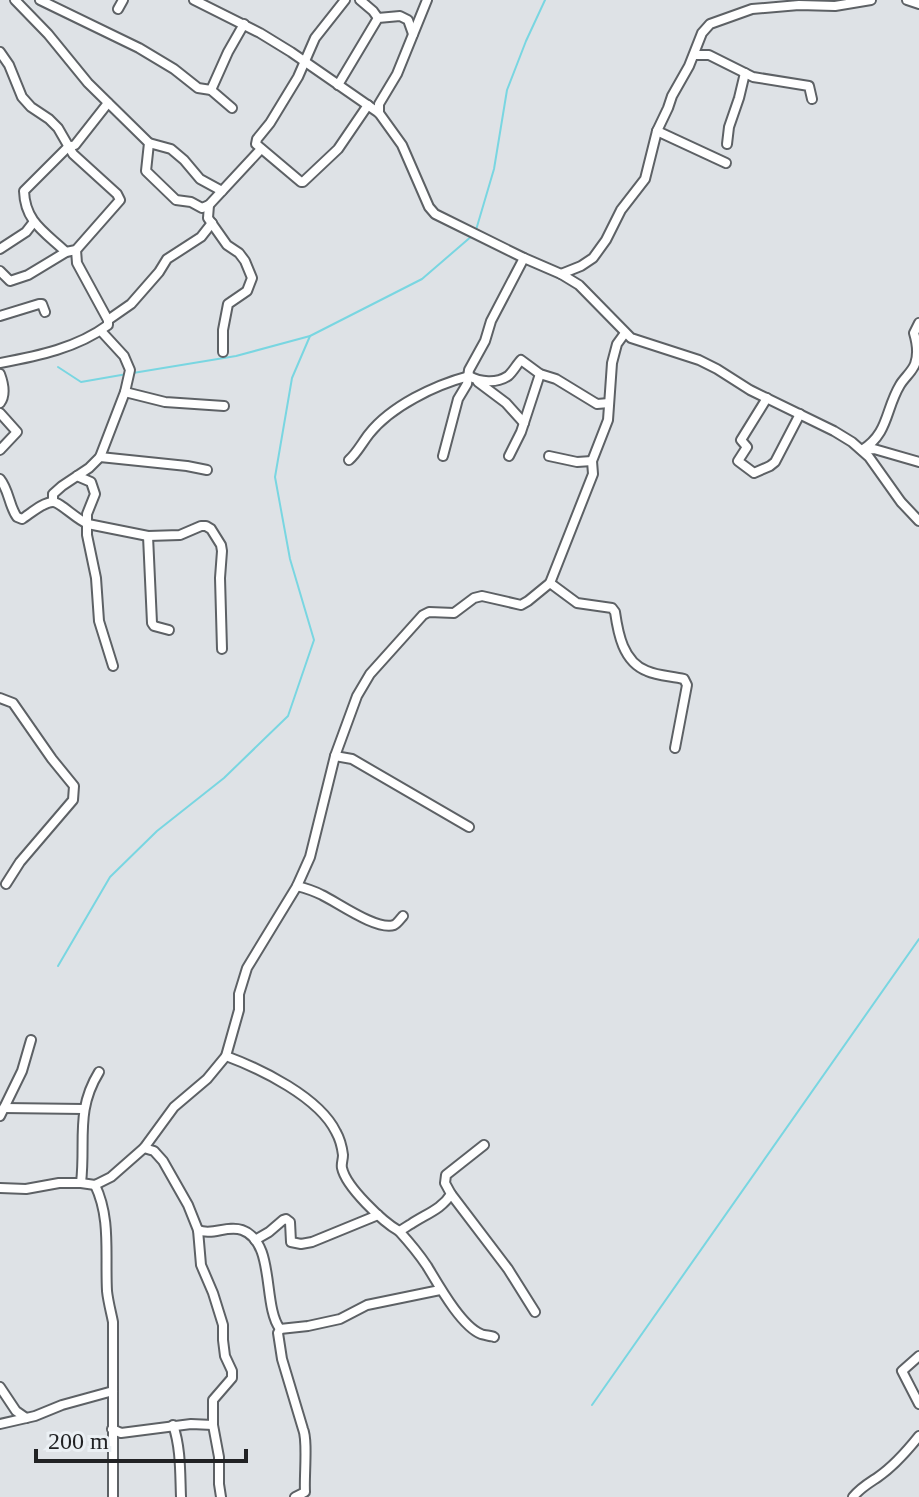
<svg xmlns="http://www.w3.org/2000/svg" width="919" height="1497" font-family="Georgia,serif">
  <style>
    .lines { fill: none; stroke-linecap: round; stroke-linejoin: round }
    .stream { stroke: #79d6e1; stroke-width: 2 }
    .street-casing { stroke: #5d6165; stroke-width: 12 }
    .street { stroke: #fff; stroke-width: 8 }
  </style>
  <rect width="100%" height="100%" fill="#dee2e6"/>
  <g class="lines">
    <g class="stream">
      <path d="M476,230L494,169L507,90L526,41L545,0"/>
      <path d="M58,367L81,382L127,374"/>
      <path d="M133,373L236,356L310,336"/>
      <path d="M58,966L110,877L157,831L224,778L288,716L314,640L290,559L275,477L292,378L310,336L422,279L473,235"/>
      <path d="M592,1405L919,939"/>
    </g>
    <defs>
      <g id="street">
        <path d="M15,0L48,34L88,83L146,140L149,143L146,171L176,200L191,202L202,208L209,205L261,149"/>
        <path d="M40,0L139,48L174,69L198,88L211,90L232,108"/>
        <path d="M194,0L260,33L291,52L379,113L402,145L429,207L435,214L524,258L561,274L579,285L631,338L699,360L717,369L750,390L834,431L852,442L869,457L901,502L919,521"/>
        <path d="M345,0L315,38L298,77L270,123L257,139L256,144L301,182H303L338,149L368,105"/>
        <path d="M360,0L373,11L378,18"/>
        <path d="M907,0L919,4"/>
        <path d="M118,9L123,0"/>
        <path d="M0,52L9,65L22,97L31,107L49,119L58,128L73,154L117,194L120,200L76,250L66,252L28,275L10,281L0,271"/>
        <path d="M695,55H709L753,77L809,86L812,99"/>
        <path d="M338,85L378,18L400,16L408,20L413,34"/>
        <path d="M211,90L228,52L244,24"/>
        <path d="M379,113V104L397,74L427,0"/>
        <path d="M657,131L726,163"/>
        <path d="M149,143L171,149L184,160L200,179L222,191"/>
        <path d="M727,144L729,127L739,98L745,73"/>
        <path d="M209,205L208,218L227,245L239,253L245,261L252,278L247,291L228,304L223,330V352"/>
        <path d="M0,249L26,232L33,223"/>
        <path d="M66,252C45,232 25,222 24,191L68,147L75,145L108,103"/>
        <path d="M561,274L581,266L593,258L606,240L621,210L645,179L657,131L668,108L672,96L689,66L702,33L710,24L752,9L799,5L835,6L871,0"/>
        <path d="M0,316L39,304H42L45,312"/>
        <path d="M108,320L131,304L159,272L167,259L201,237L212,223"/>
        <path d="M0,363C38,356 77,348 108,325V320L77,263L76,250"/>
        <path d="M0,374C3,382 6,395 0,403"/>
        <path d="M478,382L506,403L524,423"/>
        <path d="M125,392L165,402L224,406"/>
        <path d="M767,398L741,440L747,447L738,461L754,473L770,466L775,462L800,414"/>
        <path d="M0,413L17,432L0,450"/>
        <path d="M862,450C889,433 885,410 900,385C904,378 912,372 915,364C919,353 917,343 914,333L919,323"/>
        <path d="M866,450L874,449L919,462"/>
        <path d="M443,456L458,399L467,384L469,370L485,341L491,321L524,258"/>
        <path d="M509,456L521,432L540,374"/>
        <path d="M549,456L577,462L592,461"/>
        <path d="M100,457L187,466L207,470"/>
        <path d="M349,460C357,453 362,443 369,434C391,406 435,385 469,376C480,382 496,384 508,376C513,372 517,364 521,360L540,374L556,379L597,404L609,403"/>
        <path d="M77,476L91,482L95,494L87,514V535L96,578L99,621L113,666"/>
        <path d="M0,479C9,490 9,506 17,517L22,519C30,514 43,502 53,502C60,502 77,520 88,524L148,536L180,535L201,526H206L211,529L221,545L222,551L220,578L222,649"/>
        <path d="M53,502V494L62,486L89,468L100,457L125,392L130,370L124,356L101,331"/>
        <path d="M148,536L152,623L154,626L169,630"/>
        <path d="M550,583L577,603L612,608L615,612C618,633 623,662 647,671C658,676 672,676 684,679L687,685L675,748"/>
        <path d="M0,698L13,703L52,759L74,786L73,800L20,862L6,884"/>
        <path d="M335,756L352,759L469,827"/>
        <path d="M297,886C305,888 314,891 322,895C337,902 377,931 394,925C397,924 401,918 403,916"/>
        <path d="M226,1056C261,1069 319,1097 336,1132C340,1139 342,1147 343,1155C343,1160 341,1164 342,1168C346,1187 383,1222 399,1231C404,1229 407,1226 411,1224C426,1214 442,1209 451,1194L445,1183L446,1175L484,1145"/>
        <path d="M4,1108L83,1109"/>
        <path d="M0,1116L22,1071L31,1040"/>
        <path d="M144,1148L154,1151L163,1161L188,1205L198,1230L201,1265L213,1293L223,1325V1340L225,1356L232,1371V1378L213,1400V1425L219,1457V1484L221,1497"/>
        <path d="M81,1183C86,1141 75,1111 99,1072"/>
        <path d="M95,1185C111,1218 105,1254 107,1291C108,1301 111,1312 113,1322V1497"/>
        <path d="M0,1188L26,1189L59,1183H81L95,1185L111,1177L144,1148L174,1107L207,1079L226,1056L239,1010V994L247,968L297,886L310,857L335,756L357,696L370,674L423,615L429,612L454,613L474,598L482,596L521,605L528,601L550,583L593,474L592,461L608,420L612,363L617,344L625,333"/>
        <path d="M451,1194L508,1269L535,1312"/>
        <path d="M198,1230C212,1236 227,1225 242,1230C276,1242 262,1305 280,1329L308,1326L340,1319L367,1305L440,1290"/>
        <path d="M399,1231C409,1242 419,1254 427,1266C438,1284 461,1326 481,1334C483,1335 492,1336 494,1337"/>
        <path d="M255,1240L269,1232L283,1220L286,1219L290,1222L291,1242L301,1244L312,1242L378,1215"/>
        <path d="M280,1329L278,1333L282,1359L303,1429C308,1440 304,1476 305,1492L295,1497"/>
        <path d="M919,1356L902,1371L919,1404"/>
        <path d="M0,1387L16,1411L26,1418"/>
        <path d="M0,1424L35,1416L62,1405L113,1391"/>
        <path d="M173,1425C181,1448 180,1473 181,1497"/>
        <path d="M112,1429L121,1433L191,1424L213,1425"/>
        <path d="M853,1497C860,1488 869,1483 878,1477C894,1466 907,1451 919,1436"/>
      </g>
    </defs>
    <use href="#street" class="street-casing"/>
    <use href="#street" class="street"/>
  </g>
  <path d="M36 1449v12h210v-12" fill="none" stroke="#212224" stroke-width="4"/>
  <text x="48" y="1449" font-size="24" fill="#212224" stroke="#ebf0f4" stroke-width="6" paint-order="stroke">200 m</text>
</svg>
